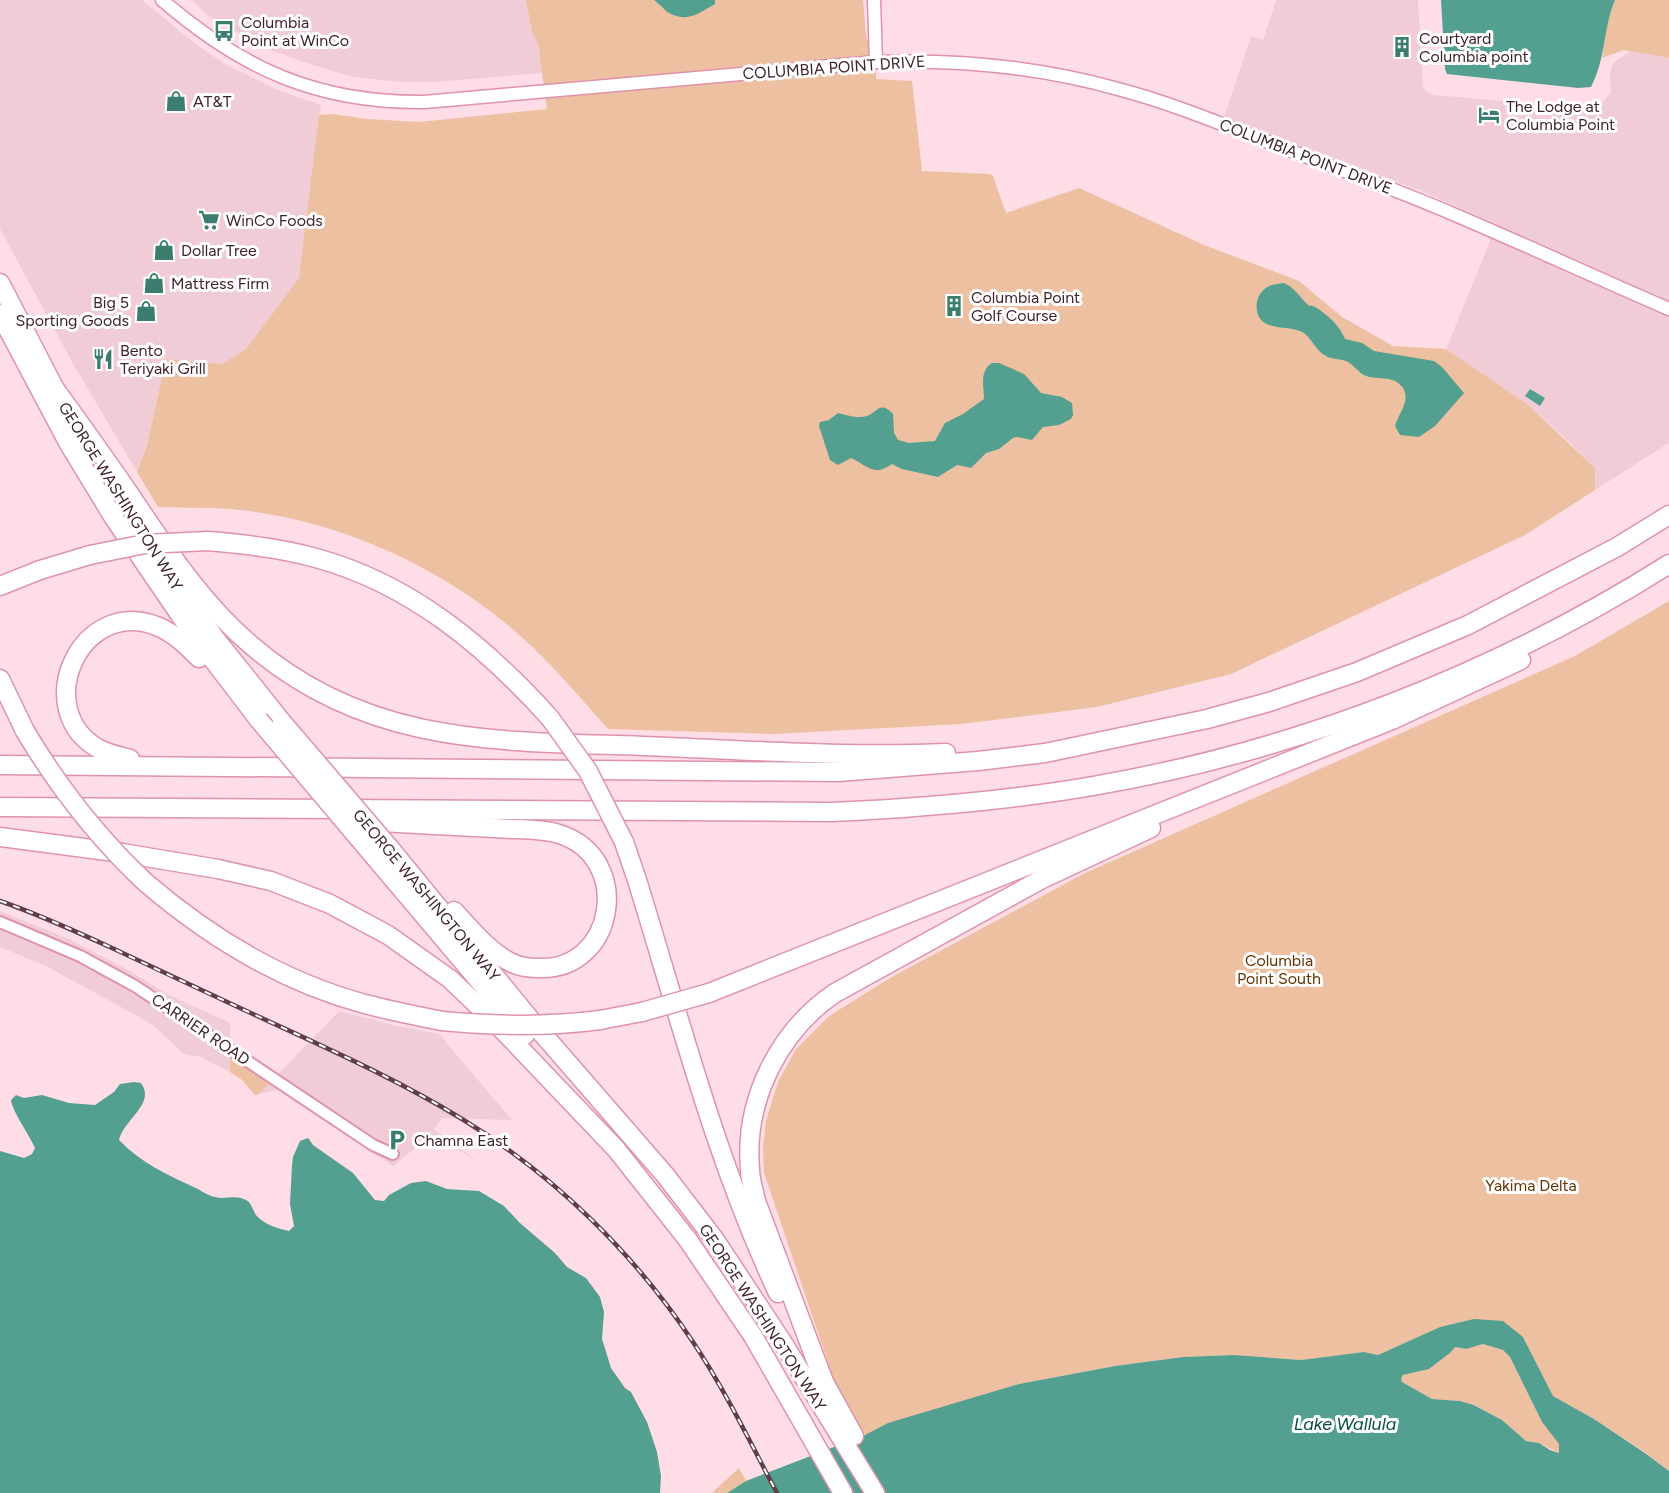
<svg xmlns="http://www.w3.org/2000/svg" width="1669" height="1493" font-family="Figtree,sans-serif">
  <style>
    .built { fill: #f0ccd7 }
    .green { fill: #ecc0a0 }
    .water { fill: #53a090; fill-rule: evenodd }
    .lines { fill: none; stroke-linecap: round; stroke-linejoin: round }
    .minor-casing { stroke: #df92ac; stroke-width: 14 }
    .tertiary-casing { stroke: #df92ac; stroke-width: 15 }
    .motorway-casing { stroke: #df92ac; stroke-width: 21 }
    .minor { stroke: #fff; stroke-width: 10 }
    .tertiary { stroke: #fff; stroke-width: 12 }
    .motorway { stroke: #fff; stroke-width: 18 }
    .rail-casing { stroke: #5e3f49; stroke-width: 4.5 }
    .rail { stroke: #fff; stroke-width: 2; stroke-dasharray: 7; stroke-linecap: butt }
    .motorway-bridge-casing { stroke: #df92ac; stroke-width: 21; stroke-linecap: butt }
    .motorway-bridge { stroke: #fff; stroke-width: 18 }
    .labels { text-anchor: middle; stroke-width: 6; stroke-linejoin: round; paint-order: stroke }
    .poi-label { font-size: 16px; fill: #40222c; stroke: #fff; text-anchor: start }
    .street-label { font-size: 16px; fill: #40222c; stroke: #fff }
    .park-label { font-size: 16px; fill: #643402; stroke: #fff }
    .water-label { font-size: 18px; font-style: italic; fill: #064d42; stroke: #fff }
  </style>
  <rect width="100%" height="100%" fill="#ffdde7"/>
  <g class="built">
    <path d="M0,0H142L197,45L225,64L278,90L321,105L299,278L246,349L222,364L166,359L147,446L137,472L72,362L0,229Z"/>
    <path d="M192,0H526L532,32L538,44L542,73L434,82H401L353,77L309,64L265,48L207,15Z"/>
    <path d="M1276,0H1418L1423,87L1427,92L1434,95L1585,108L1597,107L1611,93L1610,74L1613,63L1631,51L1669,58V443L1595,490V468L1567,440L1527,404L1446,349L1497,224L1419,190L1224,117L1251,36L1263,40Z"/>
    <path d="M0,911L69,939L128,970L169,995L230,1023V1072L201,1057L184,1054L154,1026L139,1017L46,966L0,947Z"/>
    <path d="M339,1011L393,1025L439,1034L512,1120L442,1118L434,1129L481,1164L443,1140L434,1137L425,1140L393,1166L280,1091L275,1090L259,1094Z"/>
  </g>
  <g class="green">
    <path d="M526,0H863L866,36L876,62V79L912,81L922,171L990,174L993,176L1006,213L1079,188L1204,245L1299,281L1342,317L1393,346L1446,349L1527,404L1595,468V490L1525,535L1231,674L1097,707L961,724L774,734L608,729C575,692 543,653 504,622C428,560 328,517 230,509C206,507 182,508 158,507L137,472L147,446L166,359L222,364L246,349L299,278L319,115L333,114L367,119L419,122L547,109L538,44L532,32Z"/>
    <path d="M1615,0H1669V58L1624,50L1602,58C1605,37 1607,18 1615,0Z"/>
    <path d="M1669,601V1471L1645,1452L1594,1419L1553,1396L1523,1337L1440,1327L1378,1355L1364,1352L1301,1360L1234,1355L1183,1357L1115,1366L1019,1384L865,1435L835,1383L764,1173L763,1147L766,1121L778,1082L796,1049L829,1016L890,978L1085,873L1575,656Z"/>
    <path d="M230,1056L269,1084L259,1094L255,1095L241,1079L230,1072Z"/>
    <path d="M1483,1344L1503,1350L1510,1357L1542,1422L1559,1444V1453L1539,1443L1526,1441L1502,1420L1475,1405L1460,1401L1432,1399L1402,1382L1400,1378L1403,1375L1429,1369L1450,1353L1455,1347L1466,1349Z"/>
    <path d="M739,1468L746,1481L727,1493H712Z"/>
  </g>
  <g class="water">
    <path d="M654,0H715V4C698,13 689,23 669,13C664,10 659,3 654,0Z"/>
    <path d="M1441,0H1615C1603,28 1606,59 1591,87L1578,88L1447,74L1445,69Z"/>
    <path d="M1284,283C1295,288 1298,295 1306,303C1311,308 1309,304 1315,307C1327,314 1340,326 1345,339L1362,343L1374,351L1434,361L1442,367L1464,393L1435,426L1419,437L1400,435L1395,426C1398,414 1411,401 1403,388C1393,373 1375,382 1362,374C1357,370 1353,365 1348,362C1341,358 1332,360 1326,356C1316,351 1312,339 1304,333C1290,324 1261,333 1257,311C1256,305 1257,299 1260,294C1266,285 1274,284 1284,283Z"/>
    <path d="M992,363H999L1024,374L1041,393L1062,397L1072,403L1073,415L1071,419L1059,425L1043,427L1032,440L1017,437L1013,438L999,449L986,453L971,468L957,465L938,477L902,469L892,464C874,477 868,466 851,458L838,465L830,460L819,426L820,422L829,420L838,413C846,415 858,419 867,416C879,411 880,401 893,414L894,433L898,440L909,443L935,441L945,423L963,414L984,399C984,386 979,371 992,363Z"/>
    <path d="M1530,389L1545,398L1540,406L1525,396Z"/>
    <path d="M134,1082L141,1083C156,1104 124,1119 119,1140C141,1163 169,1176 198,1189C203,1192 209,1196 215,1197C226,1200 235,1194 246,1200C252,1203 252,1209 256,1215C263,1224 279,1229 289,1231L294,1226L290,1204L292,1165L293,1157L300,1141L308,1138L313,1145L353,1173L375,1200L384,1201L389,1195L411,1183L426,1181L447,1189L479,1191L504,1206L520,1223L555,1253L567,1267L586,1278L600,1297L604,1312L602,1339L611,1368L625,1388L631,1392L647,1422L657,1452L661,1476L660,1493H0V1151L24,1158L32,1154L35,1148C29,1134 13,1113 11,1100L16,1095L24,1098L42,1095L69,1103L95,1105L114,1092L120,1084Z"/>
    <path d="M1474,1319L1503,1321L1523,1337L1553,1396L1594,1419L1645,1453L1669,1471V1493H727L746,1481L865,1435L888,1423L1019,1384L1115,1366L1183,1357L1234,1355L1301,1360L1364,1352L1378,1355L1440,1327ZM1483,1344L1503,1350L1510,1357L1542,1422L1559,1444V1453L1550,1450L1539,1443L1526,1441L1502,1420L1474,1405L1460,1401L1432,1399L1402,1382L1401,1378L1403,1375L1429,1369L1450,1353L1455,1347L1466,1349Z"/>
  </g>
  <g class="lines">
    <defs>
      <path id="minor" d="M0,922L80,956L135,986L373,1145L393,1154"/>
      <g id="tertiary">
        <path d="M162,0C242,69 317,103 424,102L876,62C958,59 1039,67 1118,89C1179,105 1238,131 1297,153C1349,173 1402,192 1453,214C1526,245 1597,278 1669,309"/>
        <path d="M874,0L876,62"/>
      </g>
      <g id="motorway">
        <path d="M0,283L59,397"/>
        <path d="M0,314L69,444L114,518L191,631L259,720"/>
        <path d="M54,388C78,420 101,453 124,486C162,542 199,601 251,645C375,752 515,740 668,747C761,751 853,757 946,753"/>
        <path d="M141,534L214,637L282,722"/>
        <path d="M208,541C245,544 281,548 316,558C411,584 485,646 550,718"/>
        <path d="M0,586L40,570L90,555"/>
        <path d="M0,679L25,731"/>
        <path d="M130,759C119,756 109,754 99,749C29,710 81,594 159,627C175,634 187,646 199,658"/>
        <path d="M0,765L838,772L978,761L1045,753L1207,719L1269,702L1357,672L1468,625L1617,547L1669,515"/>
        <path d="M0,807L832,812C919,808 1006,801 1093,786C1296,751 1495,674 1669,564"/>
        <path d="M367,821C410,824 453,826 495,828C516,830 539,828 559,834C634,857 616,972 538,968C529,968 520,967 512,963C489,952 471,929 454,911"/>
        <path d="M0,837L122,853L218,869L271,881L330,904L388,935L450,979L493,1020L616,1149L688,1240L753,1336L843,1493"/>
        <path d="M624,842L637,880C680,1019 716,1161 778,1293"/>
        <path d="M388,846L534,1024L666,1176L715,1240L783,1343L875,1493"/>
        <path d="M383,867L525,1035"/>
        <path d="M145,882C209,937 283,982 365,1004C391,1011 417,1016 442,1021"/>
        <path d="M709,993L1392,720L1521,660"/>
        <path d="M600,1020L642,1012"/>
        <path d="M818,1371L854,1436"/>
        <path d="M824,1382L756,1201C754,1191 750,1180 750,1169C744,1100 779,1031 835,993L1042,879L1151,828"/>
      </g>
    </defs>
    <use href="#minor" class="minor-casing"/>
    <use href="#tertiary" class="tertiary-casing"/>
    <use href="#motorway" class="motorway-casing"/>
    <use href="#minor" class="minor"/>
    <use href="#tertiary" class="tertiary"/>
    <use href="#motorway" class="motorway"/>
    <defs>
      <path id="rail" d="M0,901C38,914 75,931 112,948C154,968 197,988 240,1008C315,1043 392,1076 462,1119C554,1175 634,1253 693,1342C725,1390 750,1442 777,1493"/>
    </defs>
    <use href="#rail" class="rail-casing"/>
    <use href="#rail" class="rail"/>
    <defs>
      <g id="motorway-bridge">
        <path d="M90,555L145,544L208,541"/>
        <path d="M550,718L588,771L624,842"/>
        <path d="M259,720L383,867"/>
        <path d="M282,722L388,846"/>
        <path d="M25,731C59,788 97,837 145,882"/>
        <path d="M642,1012L709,993"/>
        <path d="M442,1021C495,1026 547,1027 600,1020"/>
      </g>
    </defs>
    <use href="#motorway-bridge" class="motorway-bridge-casing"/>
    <use href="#motorway-bridge" class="motorway-bridge"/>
  </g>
  <defs>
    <symbol id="bus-bare" viewBox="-9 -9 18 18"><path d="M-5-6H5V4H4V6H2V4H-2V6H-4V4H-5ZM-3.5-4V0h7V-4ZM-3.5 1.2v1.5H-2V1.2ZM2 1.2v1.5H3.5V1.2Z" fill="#3b7e70" stroke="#fff" stroke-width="2.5" paint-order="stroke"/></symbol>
    <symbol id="building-bare" viewBox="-9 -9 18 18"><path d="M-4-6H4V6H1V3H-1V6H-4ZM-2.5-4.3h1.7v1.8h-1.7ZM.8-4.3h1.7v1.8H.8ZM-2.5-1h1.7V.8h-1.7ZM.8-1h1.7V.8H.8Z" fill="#3b7e70" stroke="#fff" stroke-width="2.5" paint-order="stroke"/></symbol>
    <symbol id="shop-bare" viewBox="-9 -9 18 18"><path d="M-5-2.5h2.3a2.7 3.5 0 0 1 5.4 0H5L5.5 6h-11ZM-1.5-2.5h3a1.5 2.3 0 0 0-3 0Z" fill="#3b7e70" stroke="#fff" stroke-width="2.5" paint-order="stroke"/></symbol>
    <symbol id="hotel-bare" viewBox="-9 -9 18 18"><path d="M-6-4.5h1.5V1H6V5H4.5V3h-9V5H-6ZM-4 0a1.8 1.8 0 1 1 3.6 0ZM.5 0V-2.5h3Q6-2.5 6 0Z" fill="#3b7e70" stroke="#fff" stroke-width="2.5" paint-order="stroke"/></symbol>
    <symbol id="supermarket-bare" viewBox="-9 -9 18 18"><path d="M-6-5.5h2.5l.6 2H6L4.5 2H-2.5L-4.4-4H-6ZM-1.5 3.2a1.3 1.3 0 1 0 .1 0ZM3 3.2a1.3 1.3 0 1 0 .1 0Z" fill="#3b7e70" stroke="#fff" stroke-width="2.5" paint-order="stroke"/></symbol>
    <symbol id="restaurant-bare" viewBox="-9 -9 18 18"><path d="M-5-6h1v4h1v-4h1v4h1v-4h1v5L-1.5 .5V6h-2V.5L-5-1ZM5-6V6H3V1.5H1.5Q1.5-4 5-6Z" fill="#3b7e70" stroke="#fff" stroke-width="2.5" paint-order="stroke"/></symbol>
    <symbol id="parking-bare" viewBox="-9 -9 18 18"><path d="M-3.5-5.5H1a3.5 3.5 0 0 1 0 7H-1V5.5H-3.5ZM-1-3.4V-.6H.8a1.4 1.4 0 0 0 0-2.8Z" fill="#3b7e70" stroke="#fff" stroke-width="2.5" paint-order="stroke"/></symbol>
  </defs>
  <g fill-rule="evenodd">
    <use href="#bus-bare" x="209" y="16" width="30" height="30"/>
    <use href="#building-bare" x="1387" y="32" width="30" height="30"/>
    <use href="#shop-bare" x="161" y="86" width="30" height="30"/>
    <use href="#hotel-bare" x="1474" y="100" width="30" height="30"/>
    <use href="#supermarket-bare" x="194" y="205" width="30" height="30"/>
    <use href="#shop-bare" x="149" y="235" width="30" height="30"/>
    <use href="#shop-bare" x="139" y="268" width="30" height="30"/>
    <use href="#building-bare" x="939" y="291" width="30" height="30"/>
    <use href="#shop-bare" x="131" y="296" width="30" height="30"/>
    <use href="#restaurant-bare" x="88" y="344" width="30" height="30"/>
    <use href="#parking-bare" x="382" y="1125" width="30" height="30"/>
  </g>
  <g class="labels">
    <g class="poi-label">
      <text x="241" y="28">Columbia<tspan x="241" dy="18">Point at WinCo</tspan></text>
      <text x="1419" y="44">Courtyard<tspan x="1419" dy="18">Columbia point</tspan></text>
      <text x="193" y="107">AT&amp;T</text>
      <text x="1506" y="112">The Lodge at<tspan x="1506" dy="18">Columbia Point</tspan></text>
      <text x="226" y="226">WinCo Foods</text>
      <text x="181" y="256">Dollar Tree</text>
      <text x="171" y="289">Mattress Firm</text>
      <text x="971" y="303">Columbia Point<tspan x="971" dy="18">Golf Course</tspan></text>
      <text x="129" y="308" text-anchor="end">Big 5<tspan x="129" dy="18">Sporting Goods</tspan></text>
      <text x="120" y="356">Bento<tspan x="120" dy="18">Teriyaki Grill</tspan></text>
      <text x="414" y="1146">Chamna East</text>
    </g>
    <g class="street-label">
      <text transform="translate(834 67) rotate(-4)" y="6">COLUMBIA POINT DRIVE</text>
      <text transform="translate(1306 156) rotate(21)" y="6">COLUMBIA POINT DRIVE</text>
      <text transform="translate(121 496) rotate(58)" y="6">GEORGE WASHINGTON WAY</text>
      <text transform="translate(427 895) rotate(50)" y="6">GEORGE WASHINGTON WAY</text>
      <text transform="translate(201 1029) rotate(34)" y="6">CARRIER ROAD</text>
      <text transform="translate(763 1317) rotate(57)" y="6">GEORGE WASHINGTON WAY</text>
    </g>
    <g class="park-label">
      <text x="1279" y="966">Columbia<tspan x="1279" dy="18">Point South</tspan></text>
      <text x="1531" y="1191">Yakima Delta</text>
    </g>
    <g class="water-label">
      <text x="1345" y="1430">Lake Wallula</text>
    </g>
  </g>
</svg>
